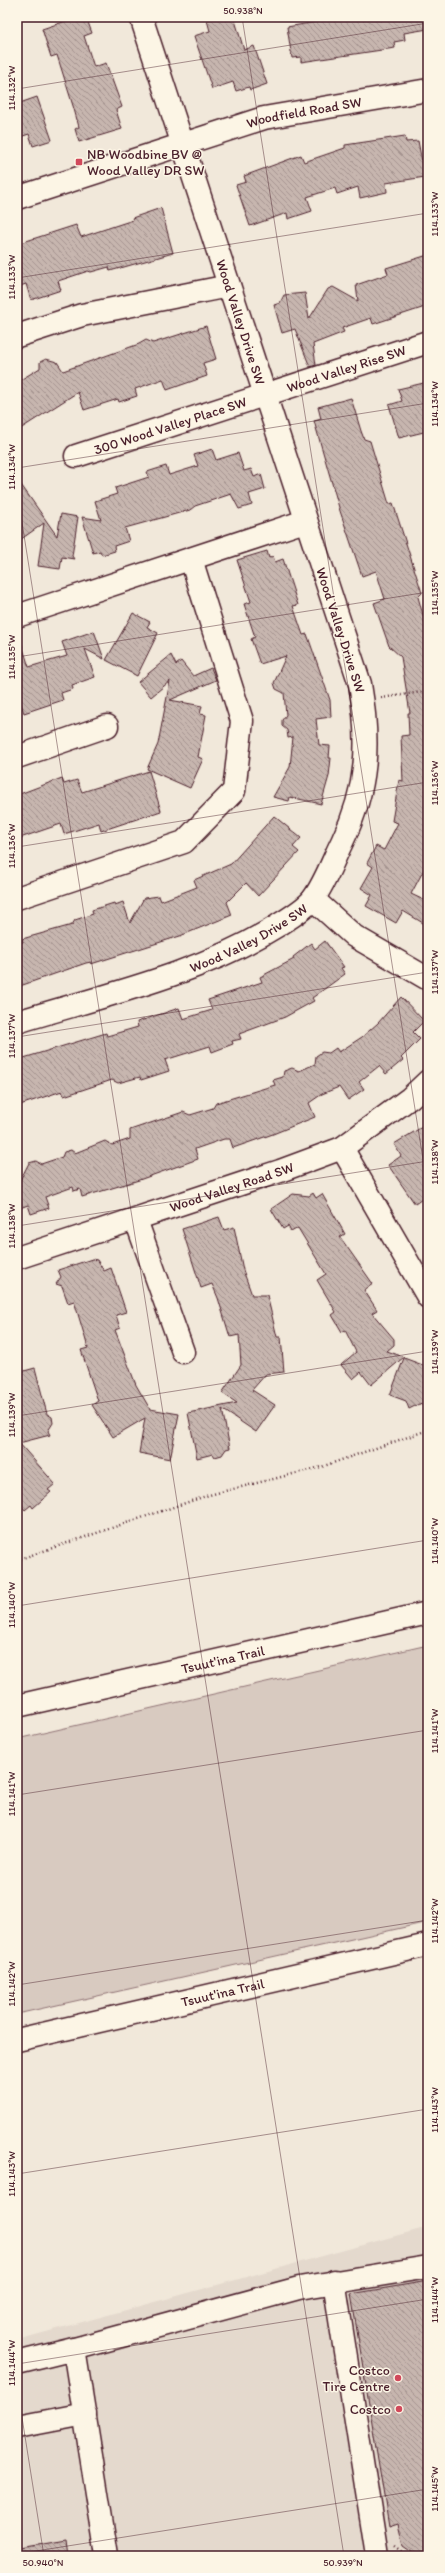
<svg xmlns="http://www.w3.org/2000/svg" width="445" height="2573" font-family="Itim,sans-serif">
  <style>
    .built { fill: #e4d9cd }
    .grass { fill: #d8cac0; stroke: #917476 }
    .building { fill: url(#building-back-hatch); stroke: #4a1f2b }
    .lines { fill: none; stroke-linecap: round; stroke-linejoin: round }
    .minor-casing { stroke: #4a1f2b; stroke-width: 25 }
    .highway-casing { stroke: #4a1f2b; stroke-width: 25 }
    .path { stroke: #4a1f2b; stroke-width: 2.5; stroke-dasharray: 1 3; stroke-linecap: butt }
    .minor { stroke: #fcf5e5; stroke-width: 22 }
    .highway { stroke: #fcf5e5; stroke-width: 22 }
    .ticks { fill: none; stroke: #4a1f2b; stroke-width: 1; stroke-opacity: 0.45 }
    .poi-dot { fill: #d1495b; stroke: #fcf5e5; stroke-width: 1.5 }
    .labels { text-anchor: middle; stroke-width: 3; stroke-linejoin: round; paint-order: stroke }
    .street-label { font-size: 14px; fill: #4a1f2b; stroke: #fcf5e5 }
    .poi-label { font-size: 14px; fill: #4a1f2b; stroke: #fcf5e5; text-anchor: end }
    .neatline { fill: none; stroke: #4a1f2b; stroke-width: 1.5 }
    .ticks-label { font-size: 10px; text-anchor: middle; fill: #4a1f2b }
  </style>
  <defs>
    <pattern id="building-back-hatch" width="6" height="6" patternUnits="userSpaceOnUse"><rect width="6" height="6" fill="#c7b6af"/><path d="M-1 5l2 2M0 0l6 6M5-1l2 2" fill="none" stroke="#a4938f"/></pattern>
  </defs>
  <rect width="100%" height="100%" fill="#f1e8da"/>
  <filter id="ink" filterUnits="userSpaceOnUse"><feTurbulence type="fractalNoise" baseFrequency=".025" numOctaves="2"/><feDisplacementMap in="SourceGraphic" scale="8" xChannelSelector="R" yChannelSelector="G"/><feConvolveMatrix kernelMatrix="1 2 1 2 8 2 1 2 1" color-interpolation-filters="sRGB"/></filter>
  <g filter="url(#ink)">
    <path class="built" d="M428,2227V2556H17V2340Z"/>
    <path class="grass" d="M428,1645V1922L17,2014V1739Z"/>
    <g class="building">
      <path d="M65,17H86L92,33L84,36L94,67L106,63L122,107L116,110L122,129L79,142L75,129L79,127L74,109L57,55L51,57L42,29L66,21Z"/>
      <path d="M217,17H234L244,50L254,46L267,84L250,90L249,87L236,91L233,82L212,89L194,36L210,31L207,20Z"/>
      <path d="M326,17H428V29L404,33L405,40L394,42L395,48L301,62V57L292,58L287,27L327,20Z"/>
      <path d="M37,97L52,140L33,146L29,134L17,138V104Z"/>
      <path d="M405,136L406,142L418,141L425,177L386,183L387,192L360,198L358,187L337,194L335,188L307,197L312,211L288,219L287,213L250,226L236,185L246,182L244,176L301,155L304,162L345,148V145Z"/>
      <path d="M161,208L173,253L110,271L109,267L91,272L88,271L58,281L61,290L31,300L26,284L17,287V244L76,225L81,237L133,220L132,218Z"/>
      <path d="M428,255V306L373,324L371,318L342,328L344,332L313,344L316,365L310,367L295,329L282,333L274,305L280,303L284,295L305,293L309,319L328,289L333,287L358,301L356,285L388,274L386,268Z"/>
      <path d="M206,326L216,359L203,363L207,376L167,390L163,379L135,389L137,396L119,402L118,399L84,410L78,392L17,431V382L40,368V362L46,359L57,362L63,371L139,344L146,340L153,343Z"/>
      <path d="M428,382V431L399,438L389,405L402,401L398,389Z"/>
      <path d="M351,398L361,431L364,439L370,441L389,504L393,503L422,593L418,597L428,633V862L411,894L428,902V926L403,911L396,923L366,906L372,895L361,888L373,867L367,863L376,846L384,850L398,823L392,821L399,780L403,781L401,736L409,735L408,713H410L401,657L389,646L374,603L385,599L376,571L362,576L340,511L314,421L321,419L318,407Z"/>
      <path d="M212,449L216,460L238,453L244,471L251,469L254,477L261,474L265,489L249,494L252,505L239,509L231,494L195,506L190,510L125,528L129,541L114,546L115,551L102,555L100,551L93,553L82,517L101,520L95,501L117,494L115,488L149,477L147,472L166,466L169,475L198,466L194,455Z"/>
      <path d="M17,479L57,536L61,514L78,517L72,556L74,559L62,557L60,569L38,566L44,523L17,542Z"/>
      <path d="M267,551L269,558L273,556L275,562L283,559L298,605L293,606L303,635L307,634L330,700L331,717L316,719L319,745L330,746L329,758H331L329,776L321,804L290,797L289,801L273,797L290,767L293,737L288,738L287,730L282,726V720L286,715L284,693L276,689L274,683L286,656L260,664L251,639L255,637L244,604L251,602L237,560Z"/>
      <path d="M133,613L150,622L147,627L158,633L137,676L106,660Z"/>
      <path d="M94,631L104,659L85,649L95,677L72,685L73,689L61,693L63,700L24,713L21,704L17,705V640L20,639L29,667L67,656L62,642Z"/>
      <path d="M171,655L176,665L181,661L193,676L211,668L216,680L170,700L202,706L200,714L206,715L198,757L203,759L190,788L147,769L158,744L170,681L151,697L138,682Z"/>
      <path d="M149,771L161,811L101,831L99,823L64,834L61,824L17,839V795L62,778L64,784L77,780L82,792Z"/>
      <path d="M274,816L301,838L293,847L299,852L258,896L246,883L227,902L232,915L180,936L91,964V962L86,963L17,987V944L23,942L22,939L72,925L75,920L93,914L92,910L114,903L115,905L123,902L130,923L144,898L159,896L161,901L197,887L194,880L231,864Z"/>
      <path d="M325,941L344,967L341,968L345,974L312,998L314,1001L285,1017L239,1034L241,1039L232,1041L233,1044L212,1052L210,1046L165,1060L169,1071L141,1080L140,1077L118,1083L112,1080L64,1096L62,1091L17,1106V1060L106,1033L107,1036L138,1027L137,1022L179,1008L183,1019L212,1010L208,1000L262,982L260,977L294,959L293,957L311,943L315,949Z"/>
      <path d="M401,997L424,1021L413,1032L420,1039L401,1058L403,1060L386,1074L379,1066L359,1082L364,1089L348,1100L339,1087L322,1094L309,1103L315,1117L273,1134L233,1148L230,1139H224L195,1149L198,1159L139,1180L82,1197L80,1189L74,1191L73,1187L45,1197L49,1208L31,1214L28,1205L17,1209V1186L29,1163L36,1161L41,1164L62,1157L64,1152L71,1150L75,1153L105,1141L112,1145L130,1139V1130L183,1112L190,1115L213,1108L216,1103L275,1085L273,1080L283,1077L284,1071L292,1068L299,1071L315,1064L316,1056L322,1052L329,1053L336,1048L339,1052L362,1037L378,1023Z"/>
      <path d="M422,1127L428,1137V1195L415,1204L388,1165L401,1156L394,1144Z"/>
      <path d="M313,1193L316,1198L322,1194L345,1234L340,1237L373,1284L364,1290L377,1310L372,1313L394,1339V1345L387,1351L404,1357L371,1385L361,1372L353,1379L341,1365L356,1352L345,1330L342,1332L332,1315L336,1312L317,1280L326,1274L298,1228L291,1232L288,1226L283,1229L271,1209L293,1194L309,1196Z"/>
      <path d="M219,1217L224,1230L234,1227L243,1270L252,1295H267L277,1337H281L284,1372L266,1374L252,1390L275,1405L256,1432L222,1409L230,1448L226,1449L222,1455L215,1457L213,1454L197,1458L188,1413L237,1403L222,1393L241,1365L239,1335L230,1337L218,1298L212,1284L201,1288L182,1229Z"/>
      <path d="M92,1259L97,1260L104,1271L111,1268L120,1294L126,1312L116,1315L120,1328L115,1330L136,1385L150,1409L179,1414L170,1459L139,1453L145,1418L113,1437L92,1405L98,1401L81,1350L88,1348L84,1334L74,1301L68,1303L62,1286L56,1284L61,1277L58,1270Z"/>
      <path d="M404,1358L428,1367V1407L419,1404L409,1409L406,1401L390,1395Z"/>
      <path d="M35,1368L47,1414L52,1417L53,1423L48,1431L50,1435L19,1443L55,1484L48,1490L51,1492L33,1508L31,1505L25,1510L17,1501V1373Z"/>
      <path d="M428,2281V2556H419L403,2545L398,2524L389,2527L351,2294Z"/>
      <path d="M67,2540L69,2556H20L19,2548Z"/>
    </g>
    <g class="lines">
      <defs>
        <g id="minor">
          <path id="s1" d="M17,198L264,118L428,90"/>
          <path d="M17,336L82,315L229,286"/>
          <path id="s2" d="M76,456L428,342"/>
          <path d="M17,616L305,521"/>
          <path d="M17,757L107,726"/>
          <path d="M17,898L184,842L234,791L242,721L191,559"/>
          <path d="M313,899L354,936L428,979"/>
          <path id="s3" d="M17,1022C105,995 198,975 277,926C288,919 305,909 313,899C325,883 333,860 342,842C368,788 370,743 360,684L141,17"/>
          <path d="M342,1148L428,1297"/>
          <path d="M136,1220L183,1352"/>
          <path id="s4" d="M17,1258L280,1171L342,1148L410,1098L428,1081"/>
          <path d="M334,2281L377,2556"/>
          <path d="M74,2349L107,2556"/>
          <path d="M17,2363L74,2349L299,2288L428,2267"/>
          <path d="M17,2427L85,2414"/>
        </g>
        <g id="highway">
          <path id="s5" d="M17,1706L428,1613"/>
          <path id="s6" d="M17,2040L428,1945"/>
        </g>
      </defs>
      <use href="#minor" class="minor-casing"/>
      <use href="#highway" class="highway-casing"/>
      <g class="path">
        <path d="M381,698L428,691"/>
        <path d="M17,1560L209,1495L321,1467L428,1430"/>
        <path d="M395,2546L409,2556"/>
      </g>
      <use href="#minor" class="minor"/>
      <use href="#highway" class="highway"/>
    </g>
  </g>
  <path class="ticks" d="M242,17L428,1191M17,89L428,23M17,278L428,213M17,468L428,403M17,491L344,2556M17,657L428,592M17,847L428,782M17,1037L428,972M17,1226L428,1161M17,1416L428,1351M17,1606L428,1540M17,1795L428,1730M17,1985L428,1920M17,2174L428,2109M17,2364L428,2299M17,2386L44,2556M17,2554L428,2489"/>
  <g class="poi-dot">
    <rect x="75" y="158" width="8" height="8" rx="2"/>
    <circle cx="398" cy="2378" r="4"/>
    <circle cx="399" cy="2409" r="4"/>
  </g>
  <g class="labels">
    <g class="street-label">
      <text dy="5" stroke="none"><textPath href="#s1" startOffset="300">Woodfield Road SW</textPath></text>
      <text transform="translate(241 322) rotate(72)" y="5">Wood Valley Drive SW</text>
      <text dy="5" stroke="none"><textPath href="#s2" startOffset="284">Wood Valley Rise SW</textPath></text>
      <text dy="5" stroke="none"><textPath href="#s2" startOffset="99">300 Wood Valley Place SW</textPath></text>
      <text transform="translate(341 630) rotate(72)" y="5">Wood Valley Drive SW</text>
      <text dy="5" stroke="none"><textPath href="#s3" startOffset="247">Wood Valley Drive SW</textPath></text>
      <text dy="5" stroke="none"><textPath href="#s4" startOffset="226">Wood Valley Road SW</textPath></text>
      <text dy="5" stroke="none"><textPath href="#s5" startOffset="211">Tsuut'ina Trail</textPath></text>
      <text dy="5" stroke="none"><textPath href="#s6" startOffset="211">Tsuut'ina Trail</textPath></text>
    </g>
    <g class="poi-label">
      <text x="87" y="159" text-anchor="start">NB Woodbine BV @<tspan x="87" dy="16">Wood Valley DR SW</tspan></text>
      <text x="390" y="2375">Costco<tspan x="390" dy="16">Tire Centre</tspan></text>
      <text x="391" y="2414">Costco</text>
    </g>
  </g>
  <rect width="445" height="2573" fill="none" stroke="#fcf5e5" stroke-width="44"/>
  <rect x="22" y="22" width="401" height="2529" class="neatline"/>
  <g class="ticks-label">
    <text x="243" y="14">50.938°N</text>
    <text transform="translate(11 88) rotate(-90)" y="4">114.132°W</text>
    <text transform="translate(434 214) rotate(-90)" y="4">114.133°W</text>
    <text transform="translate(11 277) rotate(-90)" y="4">114.133°W</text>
    <text transform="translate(434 404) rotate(-90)" y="4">114.134°W</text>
    <text transform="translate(11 467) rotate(-90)" y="4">114.134°W</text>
    <text transform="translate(434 593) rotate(-90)" y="4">114.135°W</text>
    <text transform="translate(11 657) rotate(-90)" y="4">114.135°W</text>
    <text transform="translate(434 783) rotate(-90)" y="4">114.136°W</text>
    <text transform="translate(11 846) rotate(-90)" y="4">114.136°W</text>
    <text transform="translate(434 972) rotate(-90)" y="4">114.137°W</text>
    <text transform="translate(11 1036) rotate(-90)" y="4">114.137°W</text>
    <text transform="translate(434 1162) rotate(-90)" y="4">114.138°W</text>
    <text transform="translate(11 1226) rotate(-90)" y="4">114.138°W</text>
    <text transform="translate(434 1352) rotate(-90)" y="4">114.139°W</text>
    <text transform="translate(11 1415) rotate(-90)" y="4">114.139°W</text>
    <text transform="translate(434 1541) rotate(-90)" y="4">114.140°W</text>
    <text transform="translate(11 1605) rotate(-90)" y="4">114.140°W</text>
    <text transform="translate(434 1731) rotate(-90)" y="4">114.141°W</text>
    <text transform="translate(11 1794) rotate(-90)" y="4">114.141°W</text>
    <text transform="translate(434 1921) rotate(-90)" y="4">114.142°W</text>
    <text transform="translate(11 1984) rotate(-90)" y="4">114.142°W</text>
    <text transform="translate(434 2110) rotate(-90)" y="4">114.143°W</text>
    <text transform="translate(11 2174) rotate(-90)" y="4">114.143°W</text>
    <text transform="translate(434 2300) rotate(-90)" y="4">114.144°W</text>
    <text transform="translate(11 2363) rotate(-90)" y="4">114.144°W</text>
    <text transform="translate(434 2489) rotate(-90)" y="4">114.145°W</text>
    <text x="43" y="2566">50.940°N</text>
    <text x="343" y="2566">50.939°N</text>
  </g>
</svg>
